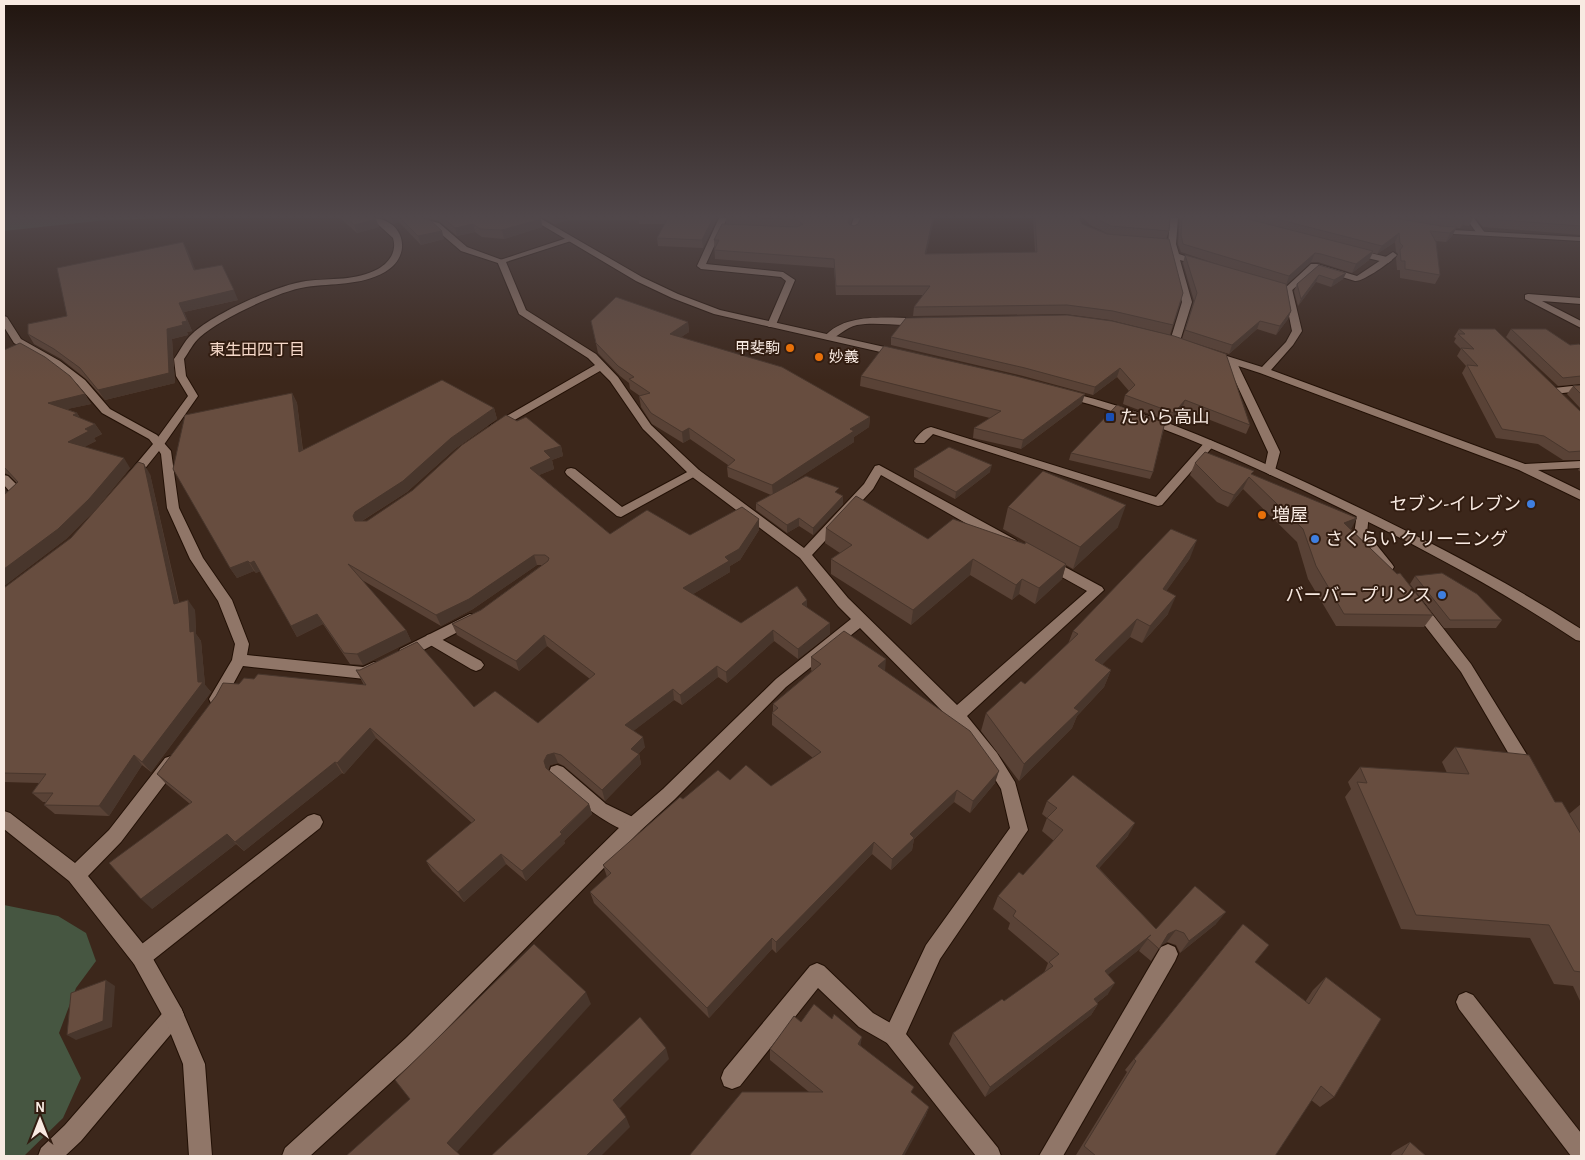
<svg xmlns="http://www.w3.org/2000/svg" width="1585" height="1160" font-family="'Alegreya Sans','Noto Sans JP',sans-serif">
  <style>
    .green { fill: #465641 }
    .lines { fill: none; stroke-linecap: round; stroke-linejoin: round }
    .service-casing { stroke: #221005; stroke-width: 2 }
    .minor-casing { stroke: #221005; stroke-width: 2 }
    .tertiary-casing { stroke: #221005; stroke-width: 2 }
    .service { fill: #907668; fill-rule: evenodd }
    .minor { fill: #907668; fill-rule: evenodd }
    .tertiary { fill: #907668; fill-rule: evenodd }
    .wall { fill: #594236 }
    .shaded-wall { fill: #48362c }
    .building { fill: #674d3f; stroke: #48362c }
    .food-dot { fill: #e8710a; stroke: #321d11; stroke-width: 2 }
    .transit-dot { fill: #1a4fb4; stroke: #321d11; stroke-width: 2 }
    .shop-dot { fill: #3f7fe0; stroke: #321d11; stroke-width: 2 }
    .labels { text-anchor: middle; stroke-width: 4; stroke-linejoin: round; paint-order: stroke }
    .far-poi-label { font-size: 15px; fill: #f8eae2; stroke: #321d11; text-anchor: end }
    .far-neighbourhood-label { font-size: 16px; fill: #f6d9c9; stroke: #321d11 }
    .poi-label { font-size: 18px; fill: #f8eae2; stroke: #321d11; text-anchor: start }
  </style>
  <rect width="100%" height="100%" fill="#3c271b"/>
  <g class="green">
    <path d="M4,218H177L106,220L4,231Z"/>
    <path d="M4,905L58,916L86,933L96,961L76,988L59,1033L81,1078L63,1118L24,1156H4Z"/>
  </g>
  <g class="lines">
    <defs>
      <g id="service">
        <path d="M371,218C404,218 414,255 385,272C360,286 333,283 306,287C279,291 220,319 200,337C193,343 189,352 184,359L186,376L198,396L163,446H155L153,444L188,396L176,376L174,359C180,351 184,341 192,334C213,314 277,285 306,281C331,278 356,281 378,269C390,262 397,251 393,238Z"/>
        <path d="M404,218H418L439,223L467,247L505,261L501,264L461,251L433,227Z"/>
        <path d="M1466,218H1474L1485,233L1484,235H1478Z"/>
        <path d="M1393,252L1397,255C1391,262 1363,282 1355,281L1316,269L1291,291L1288,292L1284,289L1311,264H1317L1357,276Z"/>
        <path d="M1231,358L1236,361L1280,452L1274,474L1270,475L1264,471L1268,452L1226,361Z"/>
        <path d="M1581,385V391L1554,394L1549,391L1554,388Z"/>
        <path d="M571,468L575,469L622,507L691,470H699L701,473L621,517L617,516L567,475L565,472L567,469Z"/>
        <path d="M432,634L481,661L484,665L481,669L476,671L471,669L427,643L425,639L427,635Z"/>
        <path d="M557,765L563,767L606,804L639,820L642,826L639,832L633,834C600,822 577,800 551,777L549,772L551,767Z"/>
        <path d="M314,814L320,816L323,822L320,828L148,964L141,967L134,964L131,957L134,950L308,816Z"/>
        <path d="M1168,944L1175,947L1178,954L1175,961L1063,1156H1039L1161,947Z"/>
        <path d="M817,963L824,966L873,1013L901,1029L905,1036L901,1043L894,1047L859,1027L818,988L740,1086L732,1089L724,1086L721,1078L724,1070L810,966Z"/>
        <path d="M1466,992L1473,995L1581,1133V1156H1571L1459,1009L1456,1002L1459,995Z"/>
        <path d="M174,1005L181,1008L184,1015L181,1022L81,1141L65,1156H38L41,1148L65,1125L167,1008Z"/>
      </g>
      <g id="minor">
        <path d="M719,218H727L706,264L783,272L795,280L775,327H769L767,325L786,281L781,277L701,269L697,266Z"/>
        <path d="M854,218H862L857,231L853,233L849,231Z"/>
        <path d="M1170,218H1178L1176,244L1179,254L1205,263L1201,266L1180,260L1192,302L1180,341L1175,344L1170,341L1182,302L1168,244Z"/>
        <path d="M1434,229L1581,237V241L1437,233L1433,231Z"/>
        <path d="M567,238L574,240L506,262L526,310L596,354L618,377L651,425L699,470L804,548L864,484L875,466L879,465L1016,540L1018,543L1016,546H1006L881,475L873,489L812,555L848,598L957,705L1087,591L1042,566L1040,563L1042,560H1052L1102,587L1104,590L967,716L997,753L1015,782L1028,830L940,959L906,1034L998,1148L1001,1156H976L887,1043L883,1036L926,945L1010,828L1001,789L985,763L951,720L860,628L786,687L675,799L639,832L422,1054L310,1156H282L285,1148L406,1038L627,820L663,789L776,679L851,619L838,606L800,558L691,476L643,429L610,381L600,371L499,429H491L489,427L491,425L595,365L588,358L519,314L497,261Z"/>
        <path d="M1354,249L1391,258L1392,260L1388,263L1351,254V250Z"/>
        <path d="M1269,281L1292,289L1302,331L1293,345L1271,370L1525,464L1581,461V468L1538,470L1581,491V500L1519,470L1260,373L1207,356L1206,354L1211,351L1262,367L1286,342L1292,331L1284,291L1266,286V282Z"/>
        <path d="M1528,294L1581,298V304L1542,301L1581,321V328L1525,299V295Z"/>
        <path d="M4,316L7,317L21,339L60,361L85,380L110,409L157,435L171,451L179,508L203,558L232,600L249,644L247,655L363,667L374,662L379,664L382,668L379,672L365,679L243,666L223,703L217,705L211,703L209,699L232,660L235,644L218,601L190,559L167,508L161,454L159,451L135,481H127L125,478L127,475L153,444L149,439L102,413L77,384L52,365L14,343L4,327Z"/>
        <path d="M921,318L924,319V323C903,328 879,321 857,325C845,327 835,341 826,339L824,337C847,311 890,319 921,318Z"/>
        <path d="M931,427L1156,497L1206,441L1210,440L1216,443L1162,505L1158,506L933,434L924,443H916L914,441C918,435 924,428 931,427Z"/>
        <path d="M4,475L8,476L24,492L8,506L4,507V497L10,492L4,485Z"/>
        <path d="M1363,510L1369,514L1367,533L1392,564L1394,567L1392,570H1382L1354,534L1357,514Z"/>
        <path d="M1417,600L1422,601L1471,664L1532,763L1534,768L1532,773L1526,775L1520,773L1461,672L1412,609L1410,605L1412,601Z"/>
        <path d="M470,614L475,615L477,619L475,623L410,657L405,659L400,657L398,653L400,649Z"/>
        <path d="M171,756L177,758L179,763L177,768L121,842L88,876L148,950L181,1008L205,1064L212,1156H189L183,1064L166,1022L134,964L69,881L4,829V811L10,813L75,863L109,830L165,758Z"/>
      </g>
      <g id="tertiary">
        <path d="M530,218H540L642,277L678,294L720,310L898,350L903,353L898,356L714,314L672,298L636,281Z"/>
        <path d="M1067,392C1152,412 1229,447 1307,483C1401,527 1494,573 1581,629V641L1576,640C1489,582 1397,535 1303,490C1224,453 1149,419 1063,397L1062,395L1063,393Z"/>
      </g>
    </defs>
    <use href="#service" class="service-casing"/>
    <use href="#minor" class="minor-casing"/>
    <use href="#tertiary" class="tertiary-casing"/>
    <use href="#service" class="service"/>
    <use href="#minor" class="minor"/>
    <use href="#tertiary" class="tertiary"/>
  </g>
  <g class="wall">
    <path d="M340,218H375L379,227L357,233Z"/>
    <path d="M383,218H422L444,239L421,245L399,222L393,224Z"/>
    <path d="M426,218H539L541,219L542,227L504,239L482,237L475,232L457,236L439,221Z"/>
    <path d="M544,218H717L703,248L658,246L657,238L665,224H639V220H568L554,224Z"/>
    <path d="M726,218H852L850,225L854,226L858,224L861,218H934L926,254L1035,252L1033,218H1079L1082,224L1109,234L1090,225L1084,218H1170L1169,231L1166,239L1183,293L1170,335L1110,320L1065,314L913,316L914,307L923,295H836L834,268L715,259L714,240L726,224Z"/>
    <path d="M1180,218H1473L1469,226L1463,225L1460,228H1456L1452,236L1446,242L1435,241L1440,275L1435,284L1400,278V270H1397L1396,258L1398,254L1396,252L1395,242L1377,254L1373,253L1369,260L1352,273L1318,262H1311L1286,285L1291,311L1288,319L1276,335L1257,329L1229,354L1182,339L1194,301L1183,263L1185,255L1220,265L1181,252L1178,244Z"/>
    <path d="M1476,218H1581V235L1483,227Z"/>
    <path d="M183,242L195,270L238,300L184,312L192,331L187,332L188,335L172,339L175,383L105,400L86,379L61,359L34,344L28,334L67,316Z"/>
    <path d="M1319,265L1346,273L1343,279L1331,287L1316,282L1298,306L1294,291L1297,284Z"/>
    <path d="M1067,315L1250,425L1246,434L1182,409L1171,422L1123,404L1125,395L1129,391L1117,377L1093,395L1023,376L891,345V337Z"/>
    <path d="M591,321L688,322L689,332L681,337L870,417L869,427L854,437V442L786,486L839,494L843,496V504L813,535L799,526L787,533L756,510V503L771,495L728,477L727,467L728,465L690,439L683,443L652,424L641,407L639,396H640L630,389L629,383L620,376L598,353Z"/>
    <path d="M1459,329L1581,412V460H1563L1538,444L1496,438L1462,373L1466,366L1457,356L1461,349L1454,342L1456,338L1454,337Z"/>
    <path d="M1511,329L1570,345L1581,346V384L1558,386L1506,337Z"/>
    <path d="M4,350L85,394L91,404L67,409L77,413L80,418L95,424L102,434L94,438L96,441L84,447L130,468L96,509L66,539L4,586V495L17,483L9,475L4,473V474Z"/>
    <path d="M861,376L1082,403L1021,449L973,438L974,428L990,418L860,386Z"/>
    <path d="M1581,385V409L1567,394L1573,386Z"/>
    <path d="M292,393L297,403L303,450L494,408L497,419L455,449L407,492L362,521H367L561,446L563,456L552,460L554,469L539,475L610,534L690,535L759,530L740,560L730,566V572L693,594L741,623L807,608L830,634L798,659L774,641L727,683L718,677L682,705L674,700L633,731L645,747L639,753L641,764L605,801L564,766L558,763L550,765L548,770L589,804L592,814L564,841L565,843L526,881L506,864L464,902L432,871L426,861L472,823L376,738L344,774L342,773L244,851L236,844L152,909L190,804L166,784L157,774L239,684L254,679L364,685L356,670L474,707L538,723L590,679L547,646L519,671L457,635L452,624L481,610L542,565H537L473,609L441,626L362,580L406,630L411,641L363,665L350,664L323,624L297,637L260,571L256,573L254,571L237,578L230,568Z"/>
    <path d="M1164,430L1163,432L1153,472L1150,479L1069,460L1071,453Z"/>
    <path d="M1195,463L1252,474L1351,529L1433,615L1424,627L1336,626L1308,579L1297,542L1243,489L1228,507L1217,502L1190,475Z"/>
    <path d="M1581,466V472L1578,470Z"/>
    <path d="M914,469L990,472L955,499L914,477Z"/>
    <path d="M150,474L179,602L195,610L196,634L201,641L205,685L211,692L151,772L142,765L109,816L55,814L44,805L46,802H43L32,793L39,783L4,782V588L71,538Z"/>
    <path d="M1008,507L1118,527L1073,569L1066,565L1062,579L1035,604L1019,594L1012,600L970,575L911,625L831,574V559L840,553L825,543L826,528L928,539L1025,544L1026,542L1003,529Z"/>
    <path d="M1190,558L1166,591L1168,614L1142,643L1130,637L1102,664L1111,670L1104,687L1077,716L1072,728L1019,781L981,731L986,713L1025,684L1068,644L1073,631Z"/>
    <path d="M1415,576L1502,620L1496,628H1444L1410,584Z"/>
    <path d="M811,657L885,671L995,783L970,813L954,802L914,839L912,850L891,870L872,854L776,953L772,949L709,1018L594,903L590,892L607,877L603,865L683,799L771,786L813,758L772,725V713L773,711V704L812,671L811,670Z"/>
    <path d="M1455,747L1555,802L1569,814L1581,804V1003L1573,986L1554,984L1530,938L1401,929L1345,797L1351,789L1348,782L1360,767L1447,773L1442,762Z"/>
    <path d="M1047,801L1128,836L1099,868L1156,929L1216,924L1180,953L1176,945L1167,942L1161,945L1151,961L1139,951L1141,948L1108,974V994L1097,1003L1098,1004L1091,1015L985,1097L949,1044L953,1033L1004,1001L1044,973L1048,963L1008,929L1010,923L993,909L998,896L1023,875L1054,841L1042,831L1047,818L1042,814Z"/>
    <path d="M1243,924L1255,962L1305,1002L1313,990L1326,977L1334,1097L1320,1107L1311,1100L1275,1156H1077L1076,1155L1127,1072L1125,1070Z"/>
    <path d="M801,1022L861,1046L912,1094L929,1107L925,1117L809,1092L770,1060V1049Z"/>
    <path d="M1410,1142L1426,1156H1390L1393,1152Z"/>
  </g>
  <g class="shaded-wall">
    <path d="M392,218H397L399,222L393,224Z"/>
    <path d="M553,218H568V220L554,224Z"/>
    <path d="M713,218H717L703,248L702,240Z"/>
    <path d="M849,218H852L847,230L848,222Z"/>
    <path d="M933,218H934L924,263L925,254Z"/>
    <path d="M1466,218L1463,225L1460,228L1464,220Z"/>
    <path d="M376,219L379,227L357,233L354,225Z"/>
    <path d="M541,219L542,227L504,239L502,230Z"/>
    <path d="M473,224L475,232L457,236L455,228Z"/>
    <path d="M1457,227L1452,236L1446,242L1450,233Z"/>
    <path d="M442,231L444,239L421,245L418,236Z"/>
    <path d="M1399,233L1395,242L1377,254L1382,246Z"/>
    <path d="M183,242L188,251L199,279L194,270Z"/>
    <path d="M1373,251L1369,260L1352,273L1356,264Z"/>
    <path d="M1315,253L1311,262L1286,285L1289,276Z"/>
    <path d="M1346,273L1343,279L1331,287L1334,280Z"/>
    <path d="M1319,275L1316,282L1298,306L1301,299Z"/>
    <path d="M234,290L238,300L184,312L192,331L187,332L188,335L172,339L175,383L105,400L98,390L167,329L179,303Z"/>
    <path d="M1291,311L1288,319L1276,335L1280,326Z"/>
    <path d="M1260,321L1257,329L1229,354L1232,345Z"/>
    <path d="M688,322L689,332L671,344L670,334Z"/>
    <path d="M1120,368L1117,377L1093,395L1095,387Z"/>
    <path d="M292,393L297,403L304,462L299,452Z"/>
    <path d="M85,394L91,404L54,412L48,403Z"/>
    <path d="M1085,394L1082,403L1021,449L1023,440Z"/>
    <path d="M1185,400L1182,409L1171,422L1174,413Z"/>
    <path d="M494,408L497,419L455,449L407,492L360,522L355,521L353,516L355,512L451,438Z"/>
    <path d="M77,413L83,423L73,415Z"/>
    <path d="M870,417L869,427L854,437V442L773,495L772,485L850,429Z"/>
    <path d="M95,424L102,434L94,438L96,441L75,452L68,442L85,429Z"/>
    <path d="M689,428L690,439L683,443L682,432Z"/>
    <path d="M561,446L563,456L552,460L554,469L532,478L530,468L544,451Z"/>
    <path d="M124,458L130,468L96,509L66,539L4,586V569Z"/>
    <path d="M144,464L150,474L181,614L174,604Z"/>
    <path d="M992,465L990,472L955,499L956,492Z"/>
    <path d="M1249,477L1243,489L1228,507L1234,495Z"/>
    <path d="M4,487L7,492L4,495Z"/>
    <path d="M843,496V504L813,535V528Z"/>
    <path d="M1126,505L1118,527L1073,569L1080,547Z"/>
    <path d="M799,518V526L787,533V525Z"/>
    <path d="M1357,518L1350,531L1344,523Z"/>
    <path d="M759,519V530L740,560L730,566V572L685,599L683,588L725,557Z"/>
    <path d="M1197,540L1190,558L1155,607L1163,589Z"/>
    <path d="M534,555L537,565L473,609L441,626L436,615Z"/>
    <path d="M973,559L970,575L911,625L913,610Z"/>
    <path d="M248,561L254,571L237,578L230,568Z"/>
    <path d="M254,561L261,571L256,573L250,563Z"/>
    <path d="M1066,564L1062,579L1035,604L1039,588Z"/>
    <path d="M1022,579L1019,594L1012,600L1016,585Z"/>
    <path d="M1176,596L1168,614L1142,643L1150,626Z"/>
    <path d="M188,600L195,610L196,634L201,641L205,685L211,692L151,772L142,762L198,682L190,632Z"/>
    <path d="M807,600V611L802,604Z"/>
    <path d="M317,614L323,624L297,637L291,626Z"/>
    <path d="M1137,619L1130,637L1089,678L1095,660Z"/>
    <path d="M830,623V634L798,659V649Z"/>
    <path d="M406,630L411,641L363,665L357,654Z"/>
    <path d="M773,630L774,641L727,683L726,672Z"/>
    <path d="M544,635L547,646L519,671L516,661Z"/>
    <path d="M886,659L885,672L878,666Z"/>
    <path d="M717,666L718,677L682,705L680,695Z"/>
    <path d="M1111,670L1104,687L1077,716L1072,728L1019,781L1024,764L1074,708Z"/>
    <path d="M673,689L674,700L627,736L625,725Z"/>
    <path d="M370,728L376,738L344,774L337,763Z"/>
    <path d="M643,737L645,747L633,759L631,749Z"/>
    <path d="M554,753L558,763L550,765L547,771L544,761L547,755Z"/>
    <path d="M639,754L641,764L605,801L602,790Z"/>
    <path d="M134,755L142,765L109,816L99,806Z"/>
    <path d="M335,762L342,773L244,851L235,842Z"/>
    <path d="M999,771L995,783L970,813L973,801Z"/>
    <path d="M957,790L954,802L914,839L912,850L891,870L892,859L910,834Z"/>
    <path d="M589,804L592,814L564,841L565,843L526,881L522,871Z"/>
    <path d="M1135,823L1128,836L1089,879L1096,866Z"/>
    <path d="M227,834L236,844L152,909L141,899Z"/>
    <path d="M874,842L872,854L776,953V942Z"/>
    <path d="M501,854L506,864L464,902L458,892Z"/>
    <path d="M1226,912L1216,924L1180,953L1189,941Z"/>
    <path d="M1176,930L1167,942L1159,946L1168,934Z"/>
    <path d="M1151,935L1141,948L1098,983L1105,971Z"/>
    <path d="M772,938V949L709,1018L707,1008Z"/>
    <path d="M106,980L115,986L112,1027L76,1040L67,1035Z"/>
    <path d="M1115,983L1108,994L1087,1011L1094,999Z"/>
    <path d="M586,992L591,1004L457,1152L447,1143Z"/>
    <path d="M1098,1004L1091,1015L985,1097L990,1087Z"/>
    <path d="M862,1037L860,1048L858,1044Z"/>
    <path d="M666,1048L669,1059L618,1110L613,1100Z"/>
    <path d="M929,1107L925,1117L904,1156H902Z"/>
    <path d="M626,1117L630,1127L601,1156H586Z"/>
  </g>
  <g class="building">
    <path d="M347,218H375L376,219L354,225Z"/>
    <path d="M400,218H422L430,220L442,231L418,236Z"/>
    <path d="M443,218H539L541,219L502,230L480,229L473,224L455,228Z"/>
    <path d="M668,218H713L702,240L657,238Z"/>
    <path d="M761,218H849L848,222L849,224L854,226L858,224L861,218H933L925,254L1037,252L1035,218H1079L1082,224L1107,234L1169,239L1183,293L1173,325L1113,311L1067,305L914,307L930,286H836L834,259L714,250L719,240H714L722,224L797,227L803,224L797,220Z"/>
    <path d="M1095,218H1170L1169,231L1111,226Z"/>
    <path d="M1182,218H1244L1373,251L1356,264L1321,254L1315,253L1289,276L1183,244L1181,235Z"/>
    <path d="M1273,218H1394L1441,226L1457,227L1450,233L1430,231L1436,242L1440,275L1405,269V261H1401L1400,250L1403,246L1400,243L1399,233L1382,246Z"/>
    <path d="M1437,218H1466L1464,220Z"/>
    <path d="M1487,218H1581V226L1488,219Z"/>
    <path d="M183,242L194,270L222,265L234,290L179,303L187,321L182,322L183,325L167,329L169,373L98,390L80,368L54,349L28,334V324L67,316L57,268Z"/>
    <path d="M1185,255L1286,284L1291,311L1280,326L1260,321L1232,345L1185,330L1197,293Z"/>
    <path d="M1319,265L1346,273L1334,280L1319,275L1301,299L1297,284Z"/>
    <path d="M616,297L688,322L670,334L782,367L870,417L850,429L854,431L772,485L727,467L735,460L689,428L682,432L651,413L639,396L650,393L629,379L634,377L618,366L596,343L591,321Z"/>
    <path d="M1067,315L1112,321L1174,336L1226,354L1250,425L1185,400L1174,413L1125,395L1135,385L1120,368L1095,387L1025,368L891,337L906,318Z"/>
    <path d="M1459,329H1495L1581,412V451L1569,452L1544,436L1502,429L1467,365L1478,366L1461,348L1474,349L1458,334H1465Z"/>
    <path d="M1511,329H1546L1570,345L1579,344L1581,346V376L1563,378Z"/>
    <path d="M20,343L45,357L70,376L85,394L48,403L77,413L73,415L95,424L85,429L89,431L68,442L124,458L89,499L58,529L4,569V495L18,482L4,467V350Z"/>
    <path d="M884,346L1016,376L1085,394L1023,440L974,428L1001,411L861,376Z"/>
    <path d="M442,380L494,408L451,438L403,481L355,512L353,516L355,521H367L413,490L462,445L506,415L517,421L526,417L561,446L544,451L551,458L530,468L610,534L647,510L690,535L742,507L759,519L739,549L725,557L729,561L683,588L741,623L797,586L807,600L802,604L830,623L798,649L773,630L726,672L717,666L680,695L673,689L625,725L643,737L631,749L639,754L602,790L561,755L554,753L547,755L544,761L546,768L589,804L560,832L562,834L522,871L501,854L458,892L426,861L475,820L370,728L337,763L335,762L235,842L227,834L141,899L109,863L192,802L157,774L216,696L223,683L239,684L244,678L254,679L258,674L366,685L356,670H360L417,642L474,707L495,691L538,723L595,674L544,635L516,661L452,624L481,610L548,561L549,558L545,555H534L469,599L436,615L348,564L406,630L357,654L344,653L317,614L291,626L254,561L250,563L248,561L230,568L173,469L185,415L292,393L299,452Z"/>
    <path d="M1581,385V394L1573,386Z"/>
    <path d="M1117,405L1166,423L1164,426L1153,472L1071,453Z"/>
    <path d="M949,447L992,465L956,492L914,469Z"/>
    <path d="M1205,452L1254,471L1251,474L1357,518L1344,523L1397,574L1400,573L1433,615L1344,614L1316,566L1303,529L1249,477L1234,495L1222,490L1195,463Z"/>
    <path d="M138,462L144,464L174,604L188,600L190,632L194,631L198,682H203L142,762L134,755L99,806L44,805L53,793H32L46,774L4,773V588L71,538Z"/>
    <path d="M1043,471L1126,505L1080,547L1008,507Z"/>
    <path d="M806,476L839,488L835,492L843,496L813,528L799,518L787,525L756,503Z"/>
    <path d="M856,496L928,539L953,519L1025,544L1026,542L1066,564L1039,588L1022,579L1016,585L973,559L913,610L831,559L852,545L826,528Z"/>
    <path d="M1171,529L1197,540L1163,589L1176,596L1150,626L1137,619L1095,660L1111,670L1074,708L1079,711L1024,764L986,713L1021,681L1025,684L1078,634L1073,631Z"/>
    <path d="M1442,573L1477,594L1502,620H1450L1415,576Z"/>
    <path d="M844,631L886,659L878,666L970,731L999,771L973,801L957,790L910,834L914,838L892,859L874,842L776,942L772,938L707,1008L590,892L611,873L603,865L680,797L683,799L718,770L730,780L746,765L771,786L821,752L772,713L778,708L773,704L821,664L811,657Z"/>
    <path d="M1455,747L1529,755L1555,802H1562L1581,834V972L1574,971L1549,925L1416,915L1357,782L1367,783L1360,767L1469,774Z"/>
    <path d="M1073,775L1135,823L1096,866L1156,929L1195,886L1226,912L1189,941L1184,933L1176,930L1168,934L1159,949L1147,938L1151,935L1105,971L1115,983L1094,999L1098,1004L990,1087L953,1033L1002,999L1004,1001L1053,966L1049,962L1059,954L1013,916L1016,911L998,896L1019,872L1023,875L1063,830L1047,818L1057,808L1047,801Z"/>
    <path d="M1243,924L1269,945L1255,962L1309,1004L1326,977L1381,1019L1334,1097L1321,1086L1275,1156H1096L1084,1146L1136,1061L1134,1059Z"/>
    <path d="M534,944L586,992L447,1143L461,1156H346L410,1099L395,1080Z"/>
    <path d="M106,980L103,1021L67,1035L71,993Z"/>
    <path d="M814,1004L832,1019L834,1014L862,1037L858,1044L914,1087L911,1092L929,1107L902,1156H689L742,1092H823L770,1049L794,1016L801,1022Z"/>
    <path d="M640,1017L666,1048L613,1100L626,1117L586,1156H491Z"/>
    <path d="M1410,1142L1426,1156H1401Z"/>
  </g>
  <linearGradient id="sky" x2="0" y2="1"><stop stop-color="#21150f"/><stop offset="0.57" stop-color="#50474a"/><stop offset="1" stop-color="#50474a" stop-opacity="0"/></linearGradient>
  <rect width="1585" height="380" fill="url(#sky)"/>
  <g class="food-dot">
    <circle cx="790" cy="348" r="5"/>
    <circle cx="819" cy="357" r="5"/>
    <circle cx="1262" cy="515" r="5"/>
  </g>
  <rect class="transit-dot" x="1105" y="412" width="10" height="10" rx="2.5"/>
  <g class="shop-dot">
    <circle cx="1531" cy="504" r="5"/>
    <circle cx="1315" cy="539" r="5"/>
    <circle cx="1442" cy="595" r="5"/>
  </g>
  <g class="labels">
    <g class="far-poi-label">
      <text x="780" y="353">甲斐駒</text>
      <text x="829" y="362" text-anchor="start">妙義</text>
    </g>
    <g class="far-neighbourhood-label">
      <text x="257" y="355">東生田四丁目</text>
    </g>
    <g class="poi-label">
      <text x="1120" y="423">たいら高山</text>
      <text x="1521" y="510" text-anchor="end">セブン-イレブン</text>
      <text x="1272" y="521">増屋</text>
      <text x="1325" y="545">さくらい クリーニング</text>
      <text x="1432" y="601" text-anchor="end">バーバー プリンス</text>
    </g>
  </g>
  <rect width="1585" height="1160" fill="none" stroke="#f8eae2" stroke-width="10"/>
  <g transform="translate(40 1120)" stroke="#321d11" stroke-width="4" paint-order="stroke">
  <path d="M0-4L9 19L0 12L-9 19Z" fill="#f8eae2"/>
  <text y="-8" font-size="14" font-weight="bold" text-anchor="middle" fill="#f8eae2">N</text>
  </g>
</svg>
